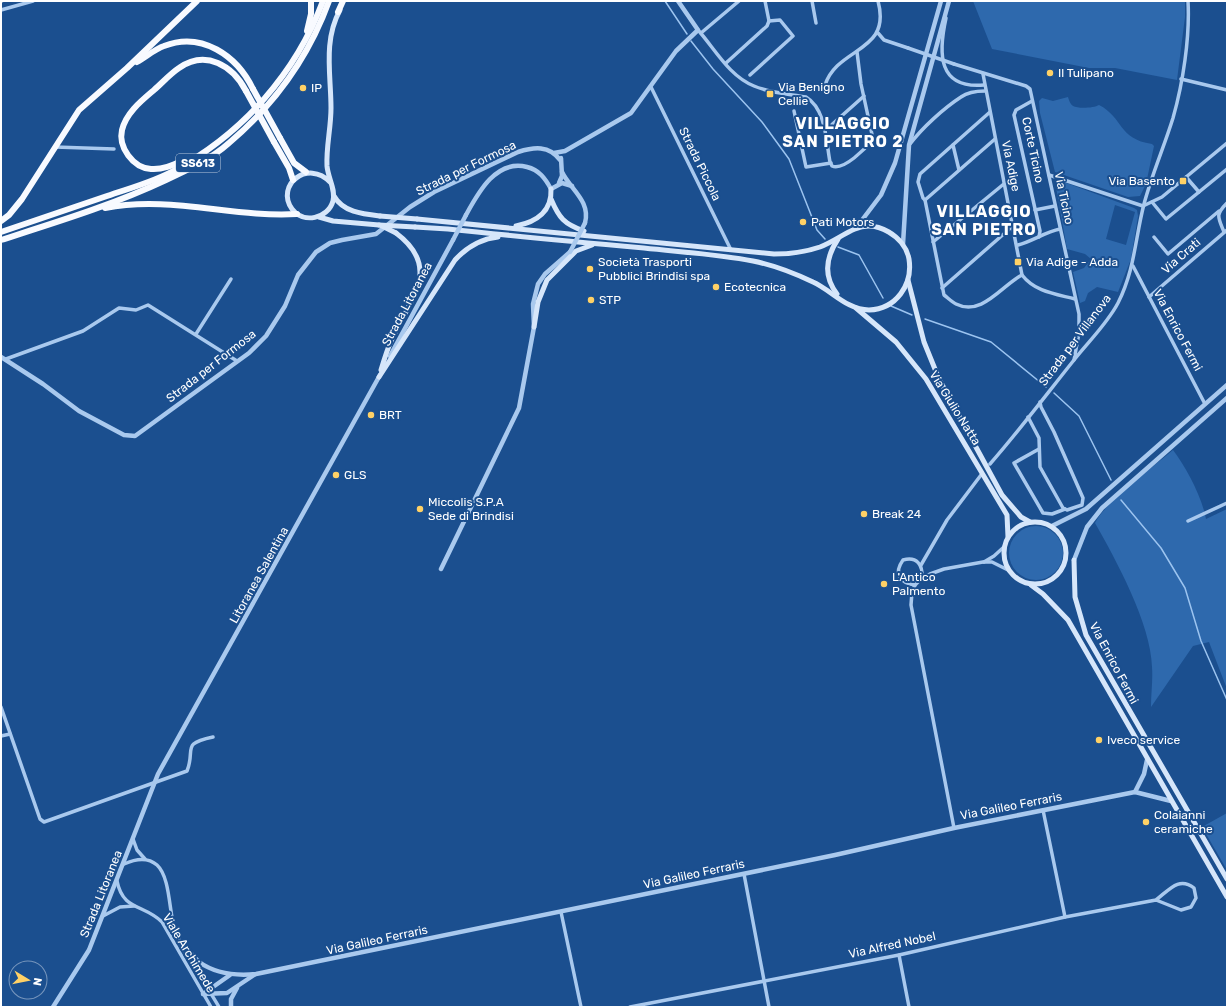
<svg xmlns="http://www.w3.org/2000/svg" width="1228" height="1008" font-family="Rubik,sans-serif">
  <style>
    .green { fill: #2e69ad; fill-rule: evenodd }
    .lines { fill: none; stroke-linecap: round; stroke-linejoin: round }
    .stream { stroke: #9cc4f0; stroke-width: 1.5 }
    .minor { stroke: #a9c9ee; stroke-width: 3.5 }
    .tertiary { stroke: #a9c9ee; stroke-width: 4.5 }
    .secondary { stroke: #d6e6fa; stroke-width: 5 }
    .trunk { stroke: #f8faff; stroke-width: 6 }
    .rail { stroke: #fff; stroke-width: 1.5; stroke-dasharray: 7 3; stroke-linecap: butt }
    .minor-bridge { stroke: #a9c9ee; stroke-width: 3.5 }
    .tertiary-bridge { stroke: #a9c9ee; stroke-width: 4.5 }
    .secondary-bridge { stroke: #d6e6fa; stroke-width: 5 }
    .trunk-bridge { stroke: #f8faff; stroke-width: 6 }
    .poi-dot { fill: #ffd166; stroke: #1b4f8f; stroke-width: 1.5 }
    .labels { text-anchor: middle; stroke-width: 4; stroke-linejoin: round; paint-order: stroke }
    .shield { fill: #1b4f8f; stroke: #bbcadd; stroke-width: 1 }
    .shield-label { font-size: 11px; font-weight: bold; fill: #fff }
    .poi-label { font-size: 12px; fill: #fff; stroke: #1b4f8f; text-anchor: start }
    .street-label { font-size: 12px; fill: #fff; stroke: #1b4f8f }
    .district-label { font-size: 16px; font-weight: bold; letter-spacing: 1px; fill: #fff; stroke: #1b4f8f }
  </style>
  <rect width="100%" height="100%" fill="#1b4f8f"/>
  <g class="green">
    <path d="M973,1H1185V17L1177,80L1115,68H1089L992,49Z"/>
    <path d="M1068,97C1069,100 1070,104 1073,106C1078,109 1094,108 1099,105C1123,117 1118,139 1152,144L1154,146L1146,184L1140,196L1128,197L1055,172L1040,113L1039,101L1042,98L1053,101Z"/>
    <path d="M1061,181L1134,208L1137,210L1138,216L1131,259L1118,292L1097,287L1088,293L1085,301L1080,303L1073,272L1084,268L1091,259L1085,254L1067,249L1056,187L1057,182ZM1115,205L1135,212L1126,245L1106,239Z"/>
    <path d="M1173,450C1186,467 1202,497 1206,519L1227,509V689L1209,642L1193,646L1151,707C1151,693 1153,680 1152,667C1151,624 1116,560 1095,523C1106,501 1153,467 1173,450Z"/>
    <circle cx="1036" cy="553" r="27"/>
    <path d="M1227,813V870L1202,827Z"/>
  </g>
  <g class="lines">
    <g class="stream">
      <path d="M665,1L687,34"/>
      <path d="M691,41L713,69L762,122L789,159L817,230L825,239"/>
      <path d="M838,247L859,255L883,298"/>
      <path d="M891,306L912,315"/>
      <path d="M925,319L991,342L1046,387"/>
      <path d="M1054,393L1079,416L1111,480"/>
      <path d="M1121,500L1161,548L1185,588L1201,641L1227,700"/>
    </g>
    <g class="minor">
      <path d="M812,1L816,23"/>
      <path d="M1,10L33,1"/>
      <path d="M946,18C938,54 938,89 984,85"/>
      <path d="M698,30C715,49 729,76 754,86C770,93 789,94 806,97C826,109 826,141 830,162L832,166C844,171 866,148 873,139L861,84L857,52"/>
      <path d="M701,33L739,1"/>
      <path d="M878,33L884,40L908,48"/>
      <path d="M726,63L767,26L769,21L765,1"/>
      <path d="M954,64L1026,86L1030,89L1079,314V333L1074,360"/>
      <path d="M983,74L1022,275C1035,292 1056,294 1075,299"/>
      <path d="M750,75L793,36L780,20L769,21"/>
      <path d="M1181,79L1227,90"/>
      <path d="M825,85C838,46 892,53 878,1"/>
      <path d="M651,87L731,250"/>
      <path d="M1032,101L1016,110L1014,115L1040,231L1039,237"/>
      <path d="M794,111L806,167L831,163"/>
      <path d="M990,112L920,174L918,182L923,198L925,200L944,295C948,298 952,302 956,304C982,317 1002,285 1022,275"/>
      <path d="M828,128L864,96"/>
      <path d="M910,144C922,128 944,108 961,97C968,92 977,91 985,91"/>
      <path d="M953,145L959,170"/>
      <path d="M55,147L114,149"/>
      <path d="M1049,175L1143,206"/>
      <path d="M1186,177L1199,192"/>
      <path d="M925,200L995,139"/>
      <path d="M1152,202L1166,219L1227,169"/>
      <path d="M1143,206L1162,197L1227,143"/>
      <path d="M1035,210L1055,206"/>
      <path d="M1224,232C1218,217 1215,215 1227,203"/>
      <path d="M1154,237L1168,254L1219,211"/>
      <path d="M933,242L1005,183"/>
      <path d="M1018,245C1033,241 1045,232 1060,229"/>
      <path d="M1133,266L1205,404"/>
      <path d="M942,288L1014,225"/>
      <path d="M1149,297L1227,230"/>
      <path d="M196,334L231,279"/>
      <path d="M6,359L83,331L119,308L136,310L148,305L237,361"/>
      <path d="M1028,417L1039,438L1040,467L1063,508L1067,510L1082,505L1083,498L1054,432L1041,407L1040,402"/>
      <path d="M1039,449L1014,463L1043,513L1052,514L1065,509"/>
      <path d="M990,464C1019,431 1046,395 1074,360C1088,342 1107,324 1118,303C1135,269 1135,239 1144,204C1152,174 1164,147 1173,118C1183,83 1190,37 1188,1"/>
      <path d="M1188,521L1227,503"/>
      <path d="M984,562L994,556L1005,546"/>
      <path d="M921,565L947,520L981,475"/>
      <path d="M915,585C900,583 893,574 903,560C917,556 923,565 922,578"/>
      <path d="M1,707L40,819L44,822L187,771C196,749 180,744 213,737"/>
      <path d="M1,736L10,734"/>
      <path d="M1043,810L1065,917"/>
      <path d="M954,828L911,605L912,592L915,585L922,578L930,574L944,569L983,562H992L1008,570"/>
      <path d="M133,839L137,850L145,859"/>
      <path d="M124,864C135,859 147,856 157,865C170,877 169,910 174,927C181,950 206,984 219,1007"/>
      <path d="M744,874L769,1007"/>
      <path d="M117,881C123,911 144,904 162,922L211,1007"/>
      <path d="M561,912L581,1007"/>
      <path d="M103,916L120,907L134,906"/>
      <path d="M899,955L909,1007"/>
      <path d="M630,1007L899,955L1065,917L1156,900L1181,910L1191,907L1196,898L1194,888C1179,876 1169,890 1156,900"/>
    </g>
    <g class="tertiary">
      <path d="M554,153L565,151L631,113L676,51L698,30L678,1"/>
      <path d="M562,172C570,189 591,201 585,223"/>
      <path d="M559,183L562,176L561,158"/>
      <path d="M466,215C478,193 496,159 527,167C539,170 545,178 551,189L562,183L572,186"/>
      <path d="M856,228L881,195L895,163L941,1"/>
      <path d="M903,244L909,145L949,1"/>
      <path d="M390,356L453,240"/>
      <path d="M1,357L43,384L79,411L124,435L135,436L249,353L266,336L285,306L298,275L316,252L330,243L342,240L376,234L410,207L434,192L518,152C534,147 549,145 560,160"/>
      <path d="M1052,526L1086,509L1227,385"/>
      <path d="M1074,560L1087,527L1102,508L1227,398"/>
      <path d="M441,569L519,408L534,327L533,304L538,284L545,274L570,252"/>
      <path d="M1135,792L1144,774L1147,760"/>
      <path d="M182,943C188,949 193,957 199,962C216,974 236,976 256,974L835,855L954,828L1135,792L1171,801"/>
      <path d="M203,994L227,993L254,975"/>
      <path d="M203,994L230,975"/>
      <path d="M53,1007L89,950L158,774L380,375"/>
      <path d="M231,1007V999L237,988"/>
    </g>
    <g class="secondary">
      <path d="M330,182C308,159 275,185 292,209C303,224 328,219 333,201C336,190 328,178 327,166C326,147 331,128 331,108C331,75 323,41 340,10"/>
      <path d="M334,196C343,212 362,214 380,216"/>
      <path d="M551,199C559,218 564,224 584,231"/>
      <path d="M319,217L333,221L379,225"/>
      <path d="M516,226C537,222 552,211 551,189"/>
      <path d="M415,227L448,229C513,236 578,242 644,248C680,252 717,254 753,261C773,265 794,273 813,282C831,290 847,310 869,310C896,309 913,285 909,259C905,237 877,219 855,229C843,234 833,242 820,247C805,252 789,254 774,254L417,219"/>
      <path d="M908,280L924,342L939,379L1002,495L1021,517L1030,522"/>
      <path d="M837,294C823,276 826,257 838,239"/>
      <path d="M856,308L896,342L926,379L1007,515L1008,537"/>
      <path d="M534,327L538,302L547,280L576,251L592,245"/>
      <path d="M381,370C384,360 387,350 391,341C408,301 444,269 396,233"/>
      <path d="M379,377L455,260C467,247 480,239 498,237"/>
      <circle cx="1035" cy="553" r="31"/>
      <path d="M1074,560L1075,597L1086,635L1227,879"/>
      <path d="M1031,585L1043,594L1068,620L1227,897"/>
    </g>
    <g class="trunk">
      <path d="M338,12L343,1"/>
      <path d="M307,31L311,14V1"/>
      <path d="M137,62C146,57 155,49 164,46C202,31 237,56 253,89"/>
      <path d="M280,138L294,163L306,172"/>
      <path d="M274,142L289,168L293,180"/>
      <path d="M186,159C175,164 164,170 151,169C133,168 118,147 122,130C126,113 141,101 154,90C162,83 170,74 179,68C206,49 233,66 246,91"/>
      <path d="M105,208C170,195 233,218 297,214"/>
      <path d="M1,221L9,215L22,199L79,110L127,68L197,1"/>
      <path d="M1,232C36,220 72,208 107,196C130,188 154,182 175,170C243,133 296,73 323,1"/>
      <path d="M1,240C57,222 113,205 166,180C188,170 211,159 229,143C274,105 309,56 329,1"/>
    </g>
    <path class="rail" d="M1,2L4,1"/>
    <path class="minor-bridge" d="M908,48L954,64"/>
    <g class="tertiary-bridge">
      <path d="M453,240L466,215"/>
      <path d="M570,252L585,223"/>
    </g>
    <g class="secondary-bridge">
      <path d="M380,216L417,219"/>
      <path d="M379,225L415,227"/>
      <path d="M382,226L396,233"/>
    </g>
    <g class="trunk-bridge">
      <path d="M253,89L280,138"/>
      <path d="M246,91L274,142"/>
    </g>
  </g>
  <g class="poi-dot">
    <circle cx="1050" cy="73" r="4"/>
    <circle cx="303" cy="88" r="4"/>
    <rect x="766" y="90" width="8" height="8" rx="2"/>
    <rect x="1179" y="177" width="8" height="8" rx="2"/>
    <circle cx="803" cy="222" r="4"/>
    <rect x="1014" y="258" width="8" height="8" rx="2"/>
    <circle cx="590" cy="269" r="4"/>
    <circle cx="716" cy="287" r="4"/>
    <circle cx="591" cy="300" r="4"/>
    <circle cx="371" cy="415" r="4"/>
    <circle cx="336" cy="475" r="4"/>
    <circle cx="420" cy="509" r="4"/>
    <circle cx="864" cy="514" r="4"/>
    <circle cx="884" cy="584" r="4"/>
    <circle cx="1099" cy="740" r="4"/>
    <circle cx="1146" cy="822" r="4"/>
  </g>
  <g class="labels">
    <rect class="shield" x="176" y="154" width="44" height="18" rx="3"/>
    <g class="shield-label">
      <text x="198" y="167">SS613</text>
    </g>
    <g class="poi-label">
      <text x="1058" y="77">Il Tulipano</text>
      <text x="778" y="91">Via Benigno<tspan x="778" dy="14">Cellie</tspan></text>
      <text x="311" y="92">IP</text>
      <text x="1175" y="185" text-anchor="end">Via Basento</text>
      <text x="811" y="226">Pati Motors</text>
      <text x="598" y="266">Società Trasporti<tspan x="598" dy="14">Pubblici Brindisi spa</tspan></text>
      <text x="1026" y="266">Via Adige - Adda</text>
      <text x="724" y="291">Ecotecnica</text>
      <text x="599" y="304">STP</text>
      <text x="379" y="419">BRT</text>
      <text x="344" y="479">GLS</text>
      <text x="428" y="506">Miccolis S.P.A<tspan x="428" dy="14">Sede di Brindisi</tspan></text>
      <text x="872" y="518">Break 24</text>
      <text x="892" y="581">L'Antico<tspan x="892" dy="14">Palmento</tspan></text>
      <text x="1107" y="744">Iveco service</text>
      <text x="1154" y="819">Colaianni<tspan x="1154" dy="14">ceramiche</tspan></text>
    </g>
    <g class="street-label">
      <text transform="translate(1033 150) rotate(78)" y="4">Corte Ticino</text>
      <text transform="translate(700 164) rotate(64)" y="4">Strada Piccola</text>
      <text transform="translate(1011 166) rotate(78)" y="4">Via Adige</text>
      <text transform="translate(466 168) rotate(-26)" y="4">Strada per Formosa</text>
      <text transform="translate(1064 198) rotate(78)" y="4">Via Ticino</text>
      <text transform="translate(1181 256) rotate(-41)" y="4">Via Crati</text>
      <text transform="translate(407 304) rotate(-62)" y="4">Strada Litoranea</text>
      <text transform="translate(1178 330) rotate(62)" y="4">Via Enrico Fermi</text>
      <text transform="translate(1075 340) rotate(-53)" y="4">Strada per Villanova</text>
      <text transform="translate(211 366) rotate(-38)" y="4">Strada per Formosa</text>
      <text transform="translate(955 408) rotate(58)" y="4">Via Giulio Natta</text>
      <text transform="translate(259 575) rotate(-61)" y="4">Litoranea Salentina</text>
      <text transform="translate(1114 663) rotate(62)" y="4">Via Enrico Fermi</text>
      <text transform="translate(1011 806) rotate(-11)" y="4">Via Galileo Ferraris</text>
      <text transform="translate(694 874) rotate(-12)" y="4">Via Galileo Ferraris</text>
      <text transform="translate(101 894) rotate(-68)" y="4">Strada Litoranea</text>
      <text transform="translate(377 940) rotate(-12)" y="4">Via Galileo Ferraris</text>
      <text transform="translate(892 945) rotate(-12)" y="4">Via Alfred Nobel</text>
      <text transform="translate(189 953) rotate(59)" y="4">Viale Archimede</text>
    </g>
    <g class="district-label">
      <text x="843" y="129">VILLAGGIO<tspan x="843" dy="18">SAN PIETRO 2</tspan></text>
      <text x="984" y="217">VILLAGGIO<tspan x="984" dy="18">SAN PIETRO</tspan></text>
    </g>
  </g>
  <rect width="1228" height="1008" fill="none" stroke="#ffffff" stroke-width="4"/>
  <g transform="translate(28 980) rotate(100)"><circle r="19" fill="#1b4f8f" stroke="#7695bc"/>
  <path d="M0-3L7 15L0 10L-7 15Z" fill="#ffd166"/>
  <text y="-6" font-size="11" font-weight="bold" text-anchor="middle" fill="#ffffff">N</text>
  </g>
</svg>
